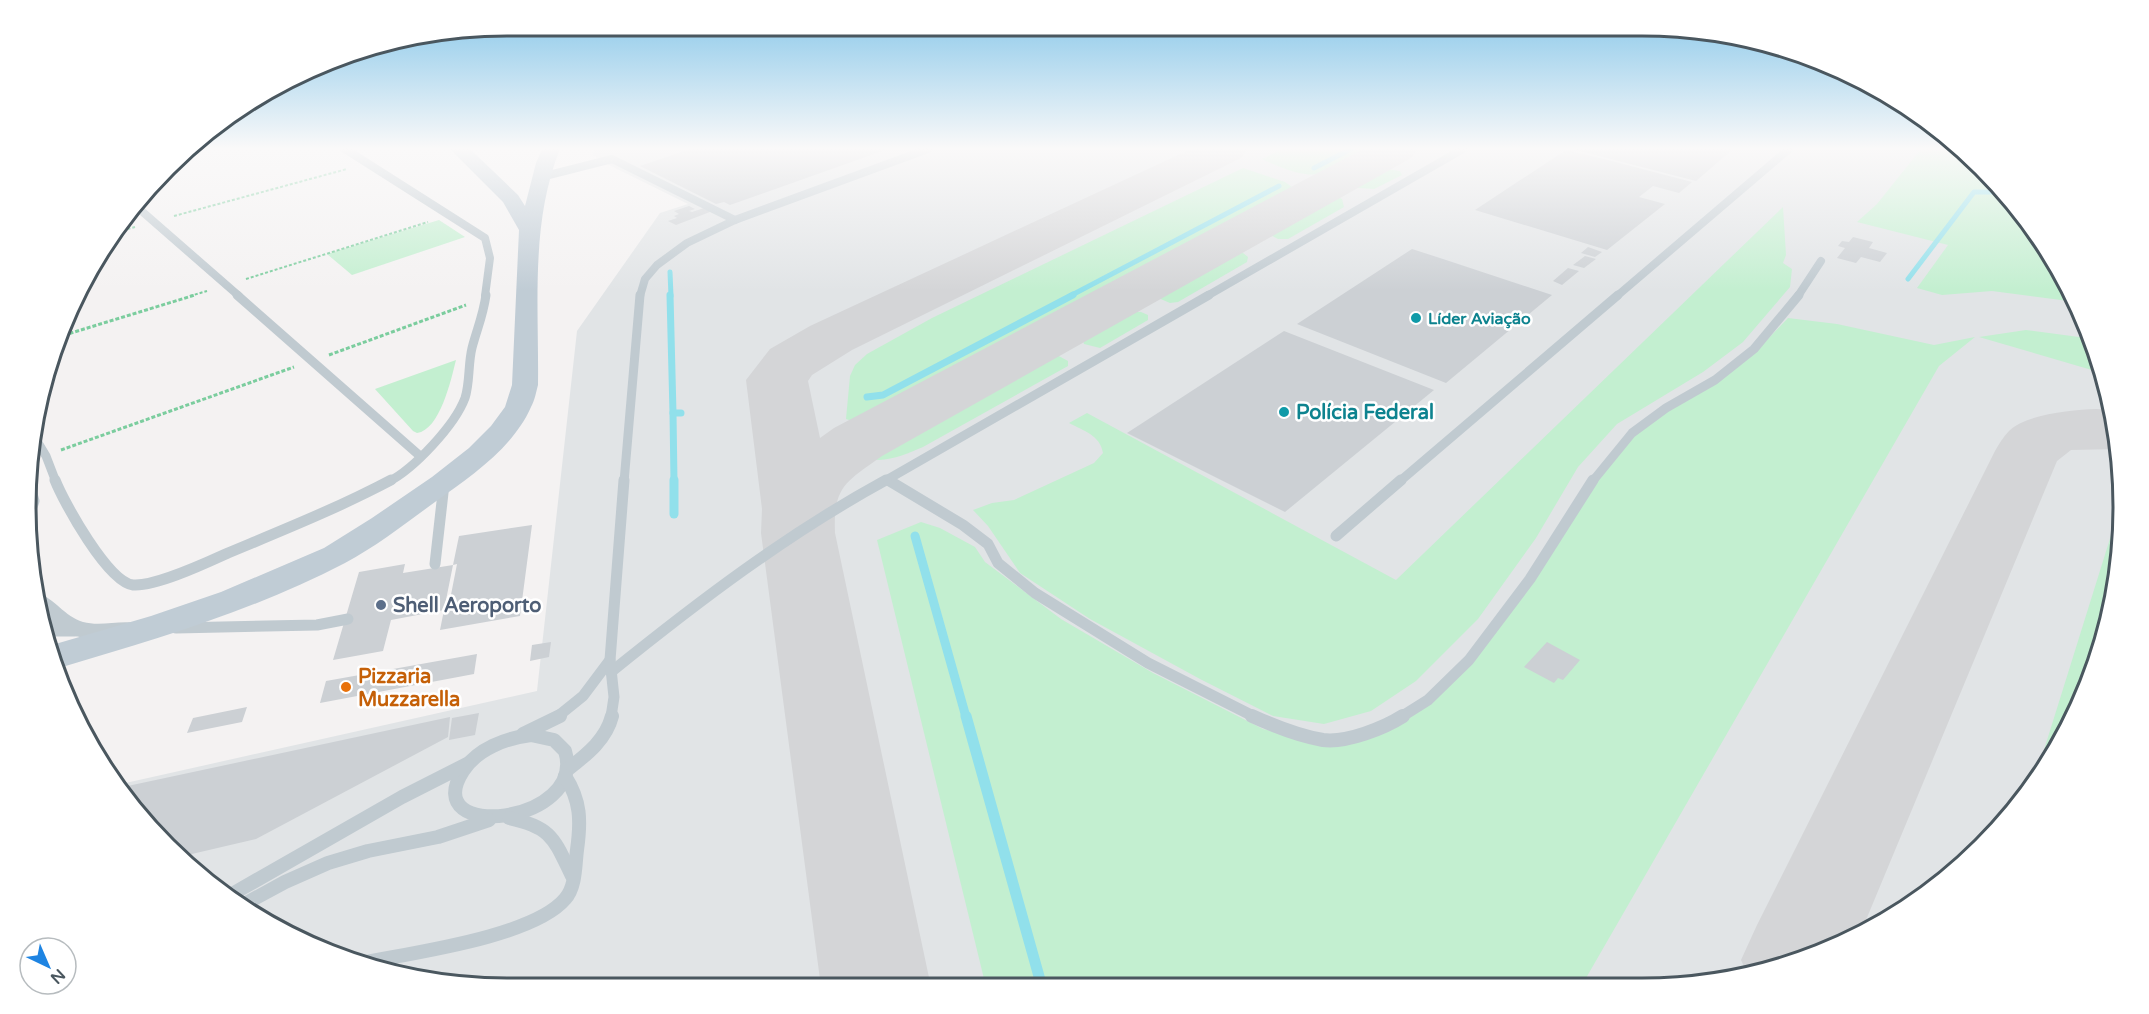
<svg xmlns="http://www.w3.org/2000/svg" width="2149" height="1014" font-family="'Varela Round',sans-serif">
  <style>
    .airport { fill: #e1e4e6 }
    .green { fill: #c3efd0 }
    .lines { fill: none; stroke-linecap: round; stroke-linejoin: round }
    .stream-far3 { stroke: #91e0eb; stroke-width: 5 }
    .stream-far2 { stroke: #91e0eb; stroke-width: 7 }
    .stream-far1 { stroke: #91e0eb; stroke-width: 9 }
    .stream { stroke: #91e0eb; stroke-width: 11 }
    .taxiway { fill: #d4d5d7; fill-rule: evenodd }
    .building { fill: #ccd0d4 }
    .path-far1 { stroke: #7bcd9e; stroke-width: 2; stroke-dasharray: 3 2; stroke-linecap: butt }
    .path { stroke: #7bcd9e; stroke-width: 3; stroke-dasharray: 4 2; stroke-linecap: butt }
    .service-far3 { stroke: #c0cad0; stroke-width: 8 }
    .service-far2 { stroke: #c0cad0; stroke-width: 9 }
    .service-far1 { stroke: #c0cad0; stroke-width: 11 }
    .service { stroke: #c0cad0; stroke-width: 14 }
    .minor { fill: #c0cad0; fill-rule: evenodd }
    .secondary { fill: #c0ccd5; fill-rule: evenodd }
    .culture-dot { fill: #0f9aa8; stroke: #fff; stroke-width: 2 }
    .service-dot { fill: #5c6f8a; stroke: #fff; stroke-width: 2 }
    .food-dot { fill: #e8710a; stroke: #fff; stroke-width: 2 }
    .labels { text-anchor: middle; stroke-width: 5; stroke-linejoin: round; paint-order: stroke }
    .far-culture-label { font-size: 16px; font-weight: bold; fill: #0d838f; stroke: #fff; text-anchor: start }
    .culture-label { font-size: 20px; font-weight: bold; fill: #0d838f; stroke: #fff; text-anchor: start }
    .service-label { font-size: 20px; font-weight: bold; fill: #4e5e75; stroke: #fff; text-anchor: start }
    .food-label { font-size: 20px; font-weight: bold; fill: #c56008; stroke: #fff; text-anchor: start }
    .rim { fill: none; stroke: #4a575f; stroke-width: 3 }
  </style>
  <rect width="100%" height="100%" fill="#f4f2f2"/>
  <path class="airport" d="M598,149H1961L1983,167L2043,240L2087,323L2114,413L2123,507L2114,601L2087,692L2024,800L1935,889L1827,952L1705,984L507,988L413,979L322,952L239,907L167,848L121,784L537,691L577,331L660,213L688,204L603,162L592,154Z"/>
  <g class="green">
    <path d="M1282,149H1377C1326,176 1317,185 1262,159Z"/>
    <path d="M1921,149H1961L1983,167L2043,240L2076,302L1992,291L1942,295L1917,288L1948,245L1857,222L1877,204Z"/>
    <path d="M1243,168L1285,182L1292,187L1290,192L863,419L852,421L846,419L850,376L855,365L867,354L932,318Z"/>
    <path d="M1379,168L1400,171L1402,175L1374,189L1345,187Z"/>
    <path d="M1332,195L1342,199L1344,207L1288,239H1278L1267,233V230Z"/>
    <path d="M1783,207L1786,255L1783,263L1792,269L1790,287L1743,342L1703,372L1617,424L1578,467L1536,538L1478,619L1416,681L1371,711L1324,724L1273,716L1200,679L1090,619L1020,573L988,526L973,510L992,503L1014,500L1094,463L1103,453C1100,435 1084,431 1069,423L1087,413L1396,580Z"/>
    <path d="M439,220L465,237L352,275L327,254Z"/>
    <path d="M1232,252L1243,253L1248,257L1247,262L1178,302L1170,303L1156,297L1157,291L1163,286L1222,254Z"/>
    <path d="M1129,311L1141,312L1148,315V320L1100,348L1084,344L1082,337L1083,330L1114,313Z"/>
    <path d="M1788,318L1837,324L1934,345L1975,337L1939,366L1582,985L986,987L877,540L921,522L940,528L975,547L985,562L1061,619L1153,673L1263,729L1310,741L1391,724L1457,675L1625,441L1764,343Z"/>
    <path d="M2026,330L2079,337L2091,336L2102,373L1979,337Z"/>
    <path d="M1045,353L1057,355L1068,361V366L923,447C904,455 876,468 859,453L1033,355Z"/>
    <path d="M456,360C451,380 440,430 417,433L413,431L375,389Z"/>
    <path d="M2123,497L2114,601L2087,692L2033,785Z"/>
  </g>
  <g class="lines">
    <g class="stream-far3">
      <path d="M1314,168L1351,149"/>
      <path d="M670,272L671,296"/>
      <path d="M1908,279L1974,192H2003"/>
      <path d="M1070,296L1279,186"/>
    </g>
    <g class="stream-far2">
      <path d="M670,295L673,413H681"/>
      <path d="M867,397L883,395L1073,295"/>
      <path d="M673,413L674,482"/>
    </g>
    <g class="stream-far1">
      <path d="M674,480V514"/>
      <path d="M915,536L966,717"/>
    </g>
    <path class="stream" d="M966,716L1042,987"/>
    <g class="taxiway">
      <path d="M1191,149H1248L1241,158L852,350L812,375L808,381L820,438L834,428L1363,149H1418L1411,158L882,456C846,482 833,486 835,533L931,987H821L761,533L762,509L746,380L770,349L810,326Z"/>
      <path d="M2096,409L2113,410L2118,449L2071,450L2057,461L1861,932L1827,952L1747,973L1741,960L1757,925L1995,451C1999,444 2003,437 2009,431C2026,414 2072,410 2096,409Z"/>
    </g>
  </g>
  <g class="building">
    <path d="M690,149H888L730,205L724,202L716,204L640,166Z"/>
    <path d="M1733,149L1696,181L1576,150V149Z"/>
    <path d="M1566,150L1604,159L1692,182L1679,193L1653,186L1639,197L1665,204L1607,250L1475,210Z"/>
    <path d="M689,206L695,209L689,211L692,212L707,207L715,210L676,225L668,221L677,218L674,216L679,214L674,211Z"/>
    <path d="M1853,237L1873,242L1869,248L1887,253L1880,262L1861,257L1856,263L1837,258L1845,248L1838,246L1842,241L1849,242Z"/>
    <path d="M1588,247L1602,252L1595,257L1581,253Z"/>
    <path d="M1412,249L1443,259L1552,295L1446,383L1297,324Z"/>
    <path d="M1585,256L1596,259L1584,268L1573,265Z"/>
    <path d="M1568,268L1579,271L1562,285L1553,281Z"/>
    <path d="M1284,331L1434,390L1285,512L1127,433Z"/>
    <path d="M532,525L520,616L440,630L444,610H448L457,564L453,565L459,536Z"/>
    <path d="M405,564L403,573L453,565L444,610L391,620L383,651L333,660L359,572Z"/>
    <path d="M551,642L549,657L530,661L532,645Z"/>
    <path d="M1547,642L1580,660L1563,680L1558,678L1554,683L1524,667Z"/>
    <path d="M477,654L474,674L320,703L326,681Z"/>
    <path d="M247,707L242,722L187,733L193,718Z"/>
    <path d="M479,713L475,735L449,740L452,718Z"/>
    <path d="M450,717L448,737L256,839L179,857L167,848L123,787Z"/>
  </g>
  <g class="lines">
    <g class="path-far1">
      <path d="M174,216L347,169"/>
      <path d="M113,233L135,227"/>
      <path d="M246,279L428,222"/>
      <path d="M190,296L207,291"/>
    </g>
    <g class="path">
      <path d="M58,337L195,295"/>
      <path d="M329,355L466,305"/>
      <path d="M61,450L294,367"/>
    </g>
    <g class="service-far3">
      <path d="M345,149L485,238L490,258L485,296"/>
      <path d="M541,177L612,159L735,220"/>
      <path d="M137,207L239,296"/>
      <path d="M640,296L645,279L657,265L687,243L735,220L928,149"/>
      <path d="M1207,296L1463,149"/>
      <path d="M1617,296L1789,149"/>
      <path d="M1798,296L1821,261"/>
    </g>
    <g class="service-far2">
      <path d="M237,295L420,456"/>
      <path d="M34,436L46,456L56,482"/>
      <path d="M887,480L890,482"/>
      <path d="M388,482C414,469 455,425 465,398C470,383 468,364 472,348C477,329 483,316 486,295"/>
      <path d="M624,482L640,295"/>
      <path d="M883,482L1209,295"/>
      <path d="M1399,482L1618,295"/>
      <path d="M1592,482L1632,433L1666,408L1715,380L1754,349L1799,295"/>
    </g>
    <g class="service-far1">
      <path d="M55,480C64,503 108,582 133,585C155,587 206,563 228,553C283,530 338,508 391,480"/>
      <path d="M888,480L963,525L988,544L998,563L1035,593L1148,663L1255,717"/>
      <path d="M32,494L34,501L32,507"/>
      <path d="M1336,536L1401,480"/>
      <path d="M435,564L444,484"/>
      <path d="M176,628L317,625L348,619"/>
      <path d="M48,631H75"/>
      <path d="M611,672C699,601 787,534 886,480"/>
      <path d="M557,717L583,696L610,660"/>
      <path d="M611,717L614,697L610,660L624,480"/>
      <path d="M1401,717L1428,700L1469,660L1530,579L1593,480"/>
    </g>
    <g class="service">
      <path d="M1252,716C1274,726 1299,736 1323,740C1347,743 1384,728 1403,716"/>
      <path d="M523,734L560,716"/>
      <path d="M531,735L554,740L565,751C588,824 417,843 463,771C477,749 506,738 531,735Z"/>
      <path d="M567,770C586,755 606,740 612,716"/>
      <path d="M509,818C552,827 554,839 572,876"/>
      <path d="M227,897L402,797L467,764"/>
      <path d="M239,907L285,882L328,863L368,851L438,837L489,820"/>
      <path d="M361,963C410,953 533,937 565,899C576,887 575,865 577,850C581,821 581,801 565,776"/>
    </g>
    <path class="minor" d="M39,594C54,598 64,616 83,622C102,627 122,619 140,624L144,630L140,636C109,645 73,640 46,623L37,595Z"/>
    <path class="secondary" d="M450,149H470L518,195L525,206L536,163L542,149H560C530,223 539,307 538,385C536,392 535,400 531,407C513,448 471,476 435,502C406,523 377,546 345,563C255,610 157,639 59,668L52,645L151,616L221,592L324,548L372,518L432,477L469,448L491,426L505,407L512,385L519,230L503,202Z"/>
  </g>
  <linearGradient id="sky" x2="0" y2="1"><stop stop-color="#85c6e9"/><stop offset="0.51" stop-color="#faf9f9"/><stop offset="1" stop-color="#faf9f9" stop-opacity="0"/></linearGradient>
  <rect width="2149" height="291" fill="url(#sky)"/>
  <g class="culture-dot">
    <circle cx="1416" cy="318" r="6"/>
    <circle cx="1284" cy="412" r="6"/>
  </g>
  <circle class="service-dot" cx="381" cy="605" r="6"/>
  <circle class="food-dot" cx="346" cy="687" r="6"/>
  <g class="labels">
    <g class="far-culture-label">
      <text x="1428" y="324">Líder Aviação</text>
    </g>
    <g class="culture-label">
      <text x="1296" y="419">Polícia Federal</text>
    </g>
    <g class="service-label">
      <text x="393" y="612">Shell Aeroporto</text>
    </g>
    <g class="food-label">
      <text x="358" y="683">Pizzaria<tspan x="358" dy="23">Muzzarella</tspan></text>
    </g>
  </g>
  <path d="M0 0H2149V1014H0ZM507 36H1642A471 471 0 0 1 2113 507V507A471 471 0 0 1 1642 978H507A471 471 0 0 1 36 507V507A471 471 0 0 1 507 36Z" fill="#fff" fill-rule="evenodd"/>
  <path class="rim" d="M507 36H1642A471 471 0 0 1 2113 507V507A471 471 0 0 1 1642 978H507A471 471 0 0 1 36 507V507A471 471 0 0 1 507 36Z"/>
  <g transform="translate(48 966) rotate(136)"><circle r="28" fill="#ffffff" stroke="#b7bcbf" stroke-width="1.5"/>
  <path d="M0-4.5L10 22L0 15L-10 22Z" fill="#1e84e2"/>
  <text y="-9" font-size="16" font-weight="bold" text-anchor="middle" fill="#4a575f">N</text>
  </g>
</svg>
